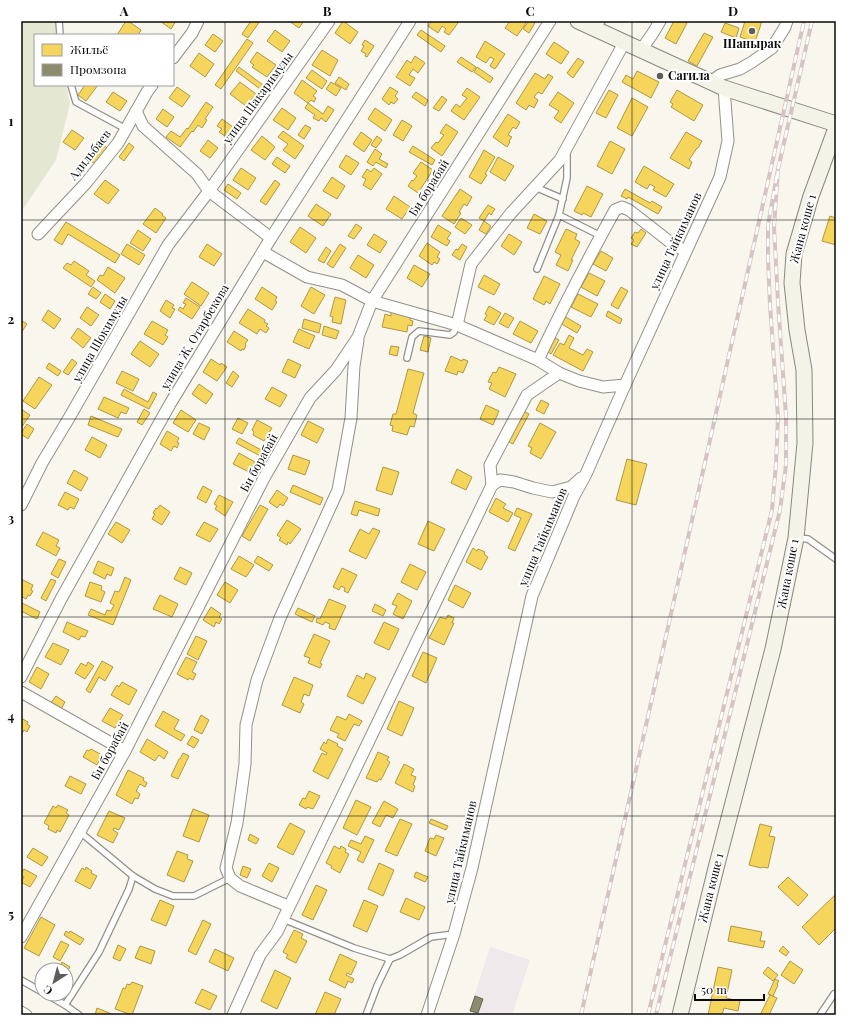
<svg xmlns="http://www.w3.org/2000/svg" width="857" height="1036" font-family="'Playfair Display',serif">
  <style>
    .industrial { fill: #f0e9eb }
    .cemetery { fill: #e4e8d2 }
    .homes { fill: #f6d55c; stroke: #af9843 }
    .industry { fill: #8c8c6e; stroke: #656550 }
    .lines { fill: none; stroke-linecap: round; stroke-linejoin: round }
    .lane-casing { stroke: #92908c; stroke-width: 8 }
    .street-casing { stroke: #92908c; stroke-width: 13 }
    .secondary-casing { stroke: #888783; stroke-width: 17 }
    .lane { stroke: #fefefc; stroke-width: 5.5 }
    .street { stroke: #fefefc; stroke-width: 11 }
    .secondary { stroke: #f4f3e7; stroke-width: 15 }
    .rail-casing { stroke: #d5c4c3; stroke-width: 4 }
    .rail { stroke: #fff; stroke-width: 2.5; stroke-dasharray: 8; stroke-linecap: butt }
    .grid { fill: none; stroke: #0a0a0a; stroke-width: 1; stroke-opacity: 0.55 }
    .poi-dot { fill: #5e5d59; stroke: #fff; stroke-width: 1.5 }
    .labels { text-anchor: middle; stroke-width: 4; stroke-linejoin: round; paint-order: stroke }
    .poi-label { font-size: 12px; font-weight: bold; fill: #0a0a0a; stroke: #fff }
    .street-label { font-size: 12px; fill: #0a0a0a; stroke: #fff }
    .neatline { fill: none; stroke: #0a0a0a; stroke-width: 1.5 }
    .grid-label { font-size: 13px; text-anchor: middle; font-weight: bold; fill: #0a0a0a }
  </style>
  <rect width="100%" height="100%" fill="#f9f6ed"/>
  <path class="industrial" d="M490,947L530,960L512,1015H468Z"/>
  <path class="cemetery" d="M21,21H57L58,35H35V85H66L70,104L56,160L21,212Z"/>
  <g class="homes">
    <path d="M126,21H128L141,30L138,35H117Z"/>
    <path d="M160,21H176L171,29Z"/>
    <path d="M251,21H260L248,38L242,34Z"/>
    <path d="M289,21H304L299,28Z"/>
    <path d="M343,21L358,32L350,44L335,33Z"/>
    <path d="M432,21H455L458,23L449,35L444,32L446,29L442,26L438,33L428,26Z"/>
    <path d="M510,21H524L526,23L517,36L505,28Z"/>
    <path d="M529,21H536L529,33L523,29Z"/>
    <path d="M674,21H683L687,23L676,44L665,38Z"/>
    <path d="M745,21H762L755,42L740,37Z"/>
    <path d="M725,23L739,28L736,38L721,32Z"/>
    <path d="M275,30L290,41L282,52L267,41Z"/>
    <path d="M421,30L445,46L441,52L417,35Z"/>
    <path d="M704,33L713,37L697,66L688,61Z"/>
    <path d="M213,34L223,41L215,52L205,45Z"/>
    <path d="M247,39L253,43L221,89L215,85Z"/>
    <path d="M365,40L374,46L367,57L365,56L366,54L361,51L364,46L362,45Z"/>
    <path d="M485,41L505,54L495,69L490,66L494,59L490,57L486,63L476,57Z"/>
    <path d="M554,42L569,52L561,64L546,54Z"/>
    <path d="M322,50L338,60L330,76L312,65Z"/>
    <path d="M257,52L276,65L267,77L252,67L254,65L250,62Z"/>
    <path d="M199,53L214,64L205,77L190,66Z"/>
    <path d="M415,56L425,63L418,73L413,69L409,75L415,78L410,86L396,77L407,60L411,63Z"/>
    <path d="M461,57L476,67L472,72L457,62Z"/>
    <path d="M578,58L584,62L573,78L567,73Z"/>
    <path d="M239,67L267,88L264,92L236,71Z"/>
    <path d="M477,67L493,78L490,83L474,72Z"/>
    <path d="M312,70L327,81L322,89L306,78Z"/>
    <path d="M637,71L659,82L651,98L622,82L626,75L633,79Z"/>
    <path d="M535,73L545,79L548,74L553,77L542,94L538,92L534,97L538,100L534,108L529,105L526,110L516,103Z"/>
    <path d="M339,77L349,84L346,90L335,83Z"/>
    <path d="M302,80L317,91L313,96L316,98L314,102L311,100L308,103L294,93Z"/>
    <path d="M240,82L256,94L246,106L230,94Z"/>
    <path d="M331,82L341,88L336,96L326,89Z"/>
    <path d="M85,85H98L86,101L78,95Z"/>
    <path d="M177,87L190,96L182,107L169,98Z"/>
    <path d="M390,87L398,92L395,96L398,99L394,104L391,102L389,105L382,99Z"/>
    <path d="M467,88L480,97L464,120L451,111L456,104L460,107L467,98L462,95Z"/>
    <path d="M609,90L618,95L606,118L596,113Z"/>
    <path d="M677,90L703,105L694,121L671,107L673,104L670,102Z"/>
    <path d="M113,92L127,101L120,111L106,102Z"/>
    <path d="M416,92L428,100L425,106L412,97Z"/>
    <path d="M558,92L574,103L561,123L554,118L559,111L549,105Z"/>
    <path d="M442,96L447,100L439,111L433,108Z"/>
    <path d="M632,98L648,107L632,136L617,128Z"/>
    <path d="M206,102L213,107L205,119L207,120L202,128L198,125L193,132L192,131L180,147L166,137L171,131L180,137L187,128L188,129Z"/>
    <path d="M308,103L323,114L328,106L334,110L326,122L321,118L319,121L313,118L315,115L305,108Z"/>
    <path d="M282,108L296,118L288,130L273,120Z"/>
    <path d="M375,108L392,120L385,131L368,119Z"/>
    <path d="M163,109L174,117L167,127L156,119Z"/>
    <path d="M508,114L520,122L516,129L513,127L508,135L512,137L509,141L510,142L507,147L493,137Z"/>
    <path d="M222,119L233,127L226,137L219,132L222,129L217,126Z"/>
    <path d="M402,120L412,126L403,141L393,135Z"/>
    <path d="M446,124L458,132L442,156L431,148L436,142L438,143L444,135L440,133Z"/>
    <path d="M305,125L311,128L304,139L298,135Z"/>
    <path d="M72,130L84,138L75,150L63,142Z"/>
    <path d="M283,131L304,146L295,159L283,150L288,144L278,137Z"/>
    <path d="M361,132L372,140L364,152L353,144Z"/>
    <path d="M686,132L702,141L698,148H697L689,160L692,162L689,169L670,158Z"/>
    <path d="M262,136L275,147L265,160L251,150Z"/>
    <path d="M377,136L382,140L376,148L371,145Z"/>
    <path d="M208,140L218,148L210,158L200,151Z"/>
    <path d="M610,141L625,149L612,174L597,166Z"/>
    <path d="M129,143L134,147L124,161L119,157Z"/>
    <path d="M103,144L107,148L95,164L91,161Z"/>
    <path d="M413,146L435,160L432,165L409,152Z"/>
    <path d="M375,149L382,154L379,159L388,164L386,168L376,162L373,166L367,162Z"/>
    <path d="M484,150L495,157L485,174L487,175L481,184L469,177Z"/>
    <path d="M346,155L359,163L351,175L339,167Z"/>
    <path d="M277,157L290,166L285,173L272,164Z"/>
    <path d="M498,157L514,166L505,181L490,172Z"/>
    <path d="M421,162L433,170L418,193L408,186L412,180L413,181L417,176L413,173Z"/>
    <path d="M644,166L674,184L666,197L653,190L655,187L650,184L647,189L635,182Z"/>
    <path d="M241,168L256,178L248,190L233,180Z"/>
    <path d="M374,168L382,174L371,190L363,185L366,179L362,177L367,169L371,172Z"/>
    <path d="M332,177L345,186L337,199L323,191Z"/>
    <path d="M105,180L119,190L108,204L94,194Z"/>
    <path d="M275,180L280,184L266,205L260,201Z"/>
    <path d="M228,184L241,193L237,199L224,190Z"/>
    <path d="M587,186L603,194L591,217L583,213L582,215L574,211Z"/>
    <path d="M460,189L472,197L467,206L464,204L459,212L461,213L454,224L442,216Z"/>
    <path d="M625,189L650,203L652,201L662,207L658,214L628,197L627,199L621,196Z"/>
    <path d="M394,196L410,207L402,219L386,209Z"/>
    <path d="M316,204L331,214L323,226L308,216Z"/>
    <path d="M488,205L495,209L491,215L489,213L484,221L479,218Z"/>
    <path d="M155,208L163,214L162,215L166,218L156,233L143,224Z"/>
    <path d="M534,214L547,221L540,234L527,228Z"/>
    <path d="M830,216L836,218V245L822,241Z"/>
    <path d="M461,218L472,225L465,234L455,227Z"/>
    <path d="M484,221L491,226L486,234L479,230Z"/>
    <path d="M66,222L120,255L115,263L68,234L62,245L54,240Z"/>
    <path d="M356,224L362,228L354,239L348,236Z"/>
    <path d="M438,225L451,233L447,239L450,241L447,246L431,237Z"/>
    <path d="M300,227L316,238L306,253L290,242Z"/>
    <path d="M566,229L577,234L575,239L580,242L571,260H573L568,271L556,265L561,255L555,252Z"/>
    <path d="M641,229L646,233L637,247L631,244L634,240L631,238L635,232L638,233Z"/>
    <path d="M138,230L151,239L143,251L130,243Z"/>
    <path d="M374,234L387,242L380,253L367,245Z"/>
    <path d="M509,234L522,242L514,255L501,246Z"/>
    <path d="M427,243L440,252L437,257L440,259L437,264L434,262L432,265L419,256Z"/>
    <path d="M127,244L145,255L139,265L121,254Z"/>
    <path d="M207,244L222,254L214,266L199,257Z"/>
    <path d="M340,244L346,248L333,268L327,264Z"/>
    <path d="M462,244L467,247L460,260L452,255L456,249L458,250Z"/>
    <path d="M326,247L331,251L324,263L318,260Z"/>
    <path d="M601,251L613,258L606,271L593,264Z"/>
    <path d="M358,255L374,265L366,278L350,268Z"/>
    <path d="M74,261L89,271L86,275L95,281L91,287L63,268L67,263L71,265Z"/>
    <path d="M414,265L430,274L422,287L407,278Z"/>
    <path d="M108,267L125,278L115,293L97,280L100,275L103,276Z"/>
    <path d="M589,273L605,281L597,296L581,287Z"/>
    <path d="M484,275L500,284L494,295L478,287Z"/>
    <path d="M544,276L560,284L550,304L546,301L544,305L533,299Z"/>
    <path d="M192,282L209,293L201,306L184,294Z"/>
    <path d="M93,287L101,293L96,299L88,294Z"/>
    <path d="M262,287L277,297L275,301L277,302L272,310L255,299Z"/>
    <path d="M311,287L325,295L314,314L301,306Z"/>
    <path d="M621,287L628,291L618,309L611,305Z"/>
    <path d="M105,294L115,301L110,309L100,302Z"/>
    <path d="M578,294L598,304L591,317L571,307Z"/>
    <path d="M335,297L346,300L341,324L332,322L333,317L330,316Z"/>
    <path d="M186,298L200,307L192,319L178,310L180,307L183,309L186,304L183,303Z"/>
    <path d="M166,300L174,305L172,308L175,309L170,318L160,311Z"/>
    <path d="M489,306L501,313L494,325L484,320L487,315L485,314Z"/>
    <path d="M87,307L99,315L91,326L80,318Z"/>
    <path d="M248,309L265,320L264,322L268,324L266,326L269,328L266,333L260,329L257,334L239,323Z"/>
    <path d="M48,310L61,319L54,329L42,320Z"/>
    <path d="M608,311L622,319L620,324L606,316Z"/>
    <path d="M391,312L403,315H411L410,320L413,321L412,326L408,325L407,332L382,327L385,314L391,316Z"/>
    <path d="M505,313L514,318L508,328L499,323Z"/>
    <path d="M564,316L581,326L577,333L560,323Z"/>
    <path d="M304,319L321,324L319,333L302,328Z"/>
    <path d="M21,320L27,324L21,333Z"/>
    <path d="M152,321L168,330L165,335L168,337L163,345L144,334Z"/>
    <path d="M520,321L538,331L531,343L513,334Z"/>
    <path d="M324,326L339,331L336,339L322,335Z"/>
    <path d="M78,328L91,338L83,348L71,338Z"/>
    <path d="M299,329L315,336L309,349L293,342Z"/>
    <path d="M234,331L248,340L245,344L246,345L244,350L242,349L241,351L227,342Z"/>
    <path d="M569,335L574,338L569,348L583,355L587,349L593,352L583,371L553,355L560,343L564,345Z"/>
    <path d="M424,336L431,338L428,352L420,350Z"/>
    <path d="M553,337L559,340L551,354L545,350Z"/>
    <path d="M140,341L159,354L150,367L131,354Z"/>
    <path d="M391,346L399,347L397,356L389,354Z"/>
    <path d="M451,356L462,361L463,359L468,361L463,373L458,371L457,375L445,371Z"/>
    <path d="M72,359L77,363L68,375L63,372Z"/>
    <path d="M211,359L220,365L221,363L227,367L217,381L203,372Z"/>
    <path d="M288,359L301,365L295,378L282,372Z"/>
    <path d="M49,363L61,371L58,376L46,368Z"/>
    <path d="M499,367L516,374L505,397L489,389L492,383L488,382L493,372L496,373Z"/>
    <path d="M408,369L424,373L413,413L417,415L414,427L410,426L407,435L392,431L393,426L390,425L393,414H396Z"/>
    <path d="M122,371L139,379L133,391L116,383Z"/>
    <path d="M233,371L239,376L232,387L226,383Z"/>
    <path d="M39,377L52,385L35,409L23,401Z"/>
    <path d="M199,384L213,394L206,404L192,394Z"/>
    <path d="M272,387L287,395L280,407L265,399Z"/>
    <path d="M124,389L148,402L153,392L157,394L149,409L121,395Z"/>
    <path d="M104,397L129,408L126,414L121,412L118,418L98,409Z"/>
    <path d="M541,400L549,404L544,414L536,410Z"/>
    <path d="M486,405L499,411L493,425L480,419Z"/>
    <path d="M21,409L30,415L21,428Z"/>
    <path d="M144,409L150,413L142,425L137,422Z"/>
    <path d="M181,410L196,420L188,432L173,423Z"/>
    <path d="M523,411L529,414L513,444L507,441Z"/>
    <path d="M91,416L122,429L118,437L88,425Z"/>
    <path d="M238,418L248,423L242,434L232,429Z"/>
    <path d="M257,420L272,428L264,441L253,435L254,432L252,430Z"/>
    <path d="M308,421L324,429L317,443L301,435Z"/>
    <path d="M199,423L210,428L204,440L193,434Z"/>
    <path d="M540,423L556,432L541,459L530,453L532,448L528,446Z"/>
    <path d="M27,424L34,429L28,439L21,434V433Z"/>
    <path d="M167,431L179,438L177,442L179,443L177,448L174,446L171,451L160,444Z"/>
    <path d="M92,437L107,445L100,458L85,450Z"/>
    <path d="M239,438L267,453L264,458L236,443Z"/>
    <path d="M239,453L255,462L249,472L233,464Z"/>
    <path d="M293,455L310,461L305,475L288,469Z"/>
    <path d="M627,459L647,464L636,505L616,500Z"/>
    <path d="M383,467L399,472L392,495L376,490Z"/>
    <path d="M457,469L472,477L466,490L451,483Z"/>
    <path d="M74,470L88,478L81,491L67,483Z"/>
    <path d="M293,485L323,498L320,505L290,492Z"/>
    <path d="M203,486L212,491L206,503L197,498Z"/>
    <path d="M277,490L288,498L283,506L280,504L277,508L269,502Z"/>
    <path d="M65,492L79,499L74,509L70,507L68,510L58,505Z"/>
    <path d="M219,495L233,502L225,516L215,509L217,506L214,504Z"/>
    <path d="M496,498L506,504L503,508L513,513L508,522L489,512Z"/>
    <path d="M355,501L380,509L378,516L359,510L357,516L351,514Z"/>
    <path d="M160,505L170,512L162,525L152,519L155,514L153,513L156,508L157,509Z"/>
    <path d="M260,505L268,509L250,541L242,536Z"/>
    <path d="M517,508L532,514L515,551L508,548L521,518L514,515Z"/>
    <path d="M287,520L301,529L290,544L288,542L287,545L279,540L281,538L277,535Z"/>
    <path d="M428,521L445,529L434,551L418,544Z"/>
    <path d="M116,522L130,530L122,543L108,534Z"/>
    <path d="M204,522L218,529L210,542L196,535Z"/>
    <path d="M373,528L380,531L366,559L349,551L360,529L369,534Z"/>
    <path d="M43,532L59,540L56,546L60,548L56,556L36,545Z"/>
    <path d="M473,548L477,551L478,549L485,552L484,554L488,557L481,570L466,562Z"/>
    <path d="M239,556L254,565L246,577L231,569Z"/>
    <path d="M258,556L273,565L269,571L254,562Z"/>
    <path d="M59,559L66,562L58,578L51,574Z"/>
    <path d="M98,561L114,568L111,576L107,574L105,579L93,573Z"/>
    <path d="M410,564L426,572L417,590L401,582Z"/>
    <path d="M180,567L192,573L186,585L174,579Z"/>
    <path d="M342,568L357,575L348,593L344,591L345,588L341,586L339,590L333,587Z"/>
    <path d="M125,577L131,580L113,625L88,615L91,609L105,615L107,610L111,611L114,605L110,603L115,591L119,592Z"/>
    <path d="M21,579L33,585L31,590L33,591L30,596L28,595L26,599L21,596Z"/>
    <path d="M51,579L56,581L46,601L41,598Z"/>
    <path d="M90,582L102,586L101,590L105,592L101,602L85,596Z"/>
    <path d="M225,582L238,590L230,603L217,595Z"/>
    <path d="M455,585L471,593L463,608L448,600Z"/>
    <path d="M398,593L412,601L403,619L393,614L397,606L392,604Z"/>
    <path d="M160,595L178,604L172,617L153,609Z"/>
    <path d="M329,599L346,606L335,630L329,628L330,624L325,622L323,625L316,622L317,618L320,619Z"/>
    <path d="M22,603L40,612L37,619L21,611Z"/>
    <path d="M375,604L386,610L383,616L372,611Z"/>
    <path d="M211,607L221,614L219,617L222,619L219,624L216,622L214,627L203,620Z"/>
    <path d="M298,608L315,616L312,622L295,614Z"/>
    <path d="M448,615L454,618L452,623H454L444,645L429,638L440,617L446,619Z"/>
    <path d="M67,622L88,631L85,637L81,636L79,640L63,632Z"/>
    <path d="M384,622L399,629L389,650L374,643Z"/>
    <path d="M314,634L330,641L320,663L322,664L320,668L308,663L310,658L304,656Z"/>
    <path d="M196,636L207,641L198,660L187,654Z"/>
    <path d="M53,643L69,650L61,665L45,657Z"/>
    <path d="M423,652L437,658L426,683L412,676Z"/>
    <path d="M186,657L197,662L192,672L196,674L193,680L189,678L188,680L177,674Z"/>
    <path d="M102,661L113,667L105,681L99,677L90,693L86,690Z"/>
    <path d="M88,662L94,666L85,679L75,673L81,663L86,666Z"/>
    <path d="M37,667L49,674L41,689L29,682Z"/>
    <path d="M366,673L376,678L363,704L347,696L357,675L364,679Z"/>
    <path d="M294,677L313,685L309,696L304,694L301,702L304,704L300,713L282,705Z"/>
    <path d="M122,682L137,690L129,705L111,695L117,685L119,687Z"/>
    <path d="M56,696L65,702L60,711L50,704Z"/>
    <path d="M399,701L414,708L402,736L387,729Z"/>
    <path d="M110,708L123,715L115,728L102,721Z"/>
    <path d="M163,711L179,720L174,729L185,735L181,741L155,726Z"/>
    <path d="M349,714L362,721L359,726L354,724L345,741L337,737L339,734L330,730L337,716L346,720Z"/>
    <path d="M201,715L209,720L202,734L194,730Z"/>
    <path d="M21,718L28,722L27,724L30,726L27,732L24,730L21,735Z"/>
    <path d="M192,736L199,740L194,748L187,744Z"/>
    <path d="M147,739L168,752L164,759L159,755L155,761L140,752Z"/>
    <path d="M328,739L338,744L337,746L343,749L328,779L313,771L322,753L326,755L327,753L320,749L324,742L326,744Z"/>
    <path d="M91,749L102,755L97,765L83,757L87,750L89,751Z"/>
    <path d="M378,752L389,757L387,760L390,762L381,780L379,779L377,782L366,778Z"/>
    <path d="M183,753L189,756L178,779L171,776L179,759H180Z"/>
    <path d="M404,764L414,769L411,775L416,777L413,785L415,786L413,792L395,783Z"/>
    <path d="M128,770L144,778L143,780L147,783L145,787L140,784L136,791L140,794L138,799L135,798L132,804L116,795Z"/>
    <path d="M70,776L86,784L81,794L65,786Z"/>
    <path d="M309,791L320,796L313,809L307,807L306,809L299,805L303,798L305,799Z"/>
    <path d="M356,800L371,807L357,835L343,828Z"/>
    <path d="M384,801L398,809L393,818L386,815L380,827L372,823Z"/>
    <path d="M58,805L68,810L66,813L69,815L60,832L57,830L56,833L48,829L49,826L44,823L53,806L56,808Z"/>
    <path d="M193,809L209,815L199,842L183,836Z"/>
    <path d="M109,811L125,818L119,830L114,828L113,830L118,833L113,843L97,835Z"/>
    <path d="M400,819L412,824L397,856L385,851Z"/>
    <path d="M431,819L448,826L446,830L429,823Z"/>
    <path d="M290,823L305,831L293,855L277,847Z"/>
    <path d="M760,824L772,827L769,836L775,837L768,868L762,867L761,868L749,865Z"/>
    <path d="M250,834L259,839L256,844L248,840Z"/>
    <path d="M436,835L444,838L436,856L425,851L430,838L434,839Z"/>
    <path d="M365,836L374,840L363,863L357,860L361,852L348,846L351,840L361,844Z"/>
    <path d="M334,846L340,849L341,846L346,849L345,852L349,854L340,873L331,868L332,866L326,863Z"/>
    <path d="M33,848L48,857L42,866L27,857Z"/>
    <path d="M177,851L188,855L187,859L193,861L184,882L167,875Z"/>
    <path d="M269,863L279,868L272,882L262,876Z"/>
    <path d="M379,863L394,870L383,896L368,889Z"/>
    <path d="M243,866L251,869L247,878L240,875Z"/>
    <path d="M86,867L92,871L91,873L97,876L90,889L75,881L82,868L85,870Z"/>
    <path d="M24,869L37,876L30,887L21,882L24,877L21,876V874Z"/>
    <path d="M416,872L428,877L425,882L414,877Z"/>
    <path d="M788,877L808,895L798,906L778,887Z"/>
    <path d="M316,885L327,890L313,920L302,915Z"/>
    <path d="M836,894V928L819,945L802,927Z"/>
    <path d="M406,898L425,907L419,920L400,912Z"/>
    <path d="M160,900L174,906L166,926L151,920Z"/>
    <path d="M364,900L378,906L367,932L353,926Z"/>
    <path d="M41,917L55,925L39,956L24,948Z"/>
    <path d="M203,920L211,924L196,955L188,951Z"/>
    <path d="M731,926L762,932L760,941H765L763,948L728,941Z"/>
    <path d="M294,930L303,934L301,938L307,941L296,963L286,958L288,955L283,952Z"/>
    <path d="M66,931L69,933L70,931L84,939L80,945L67,937L64,935Z"/>
    <path d="M61,941L69,945L60,961L53,957Z"/>
    <path d="M118,945L126,949L120,961L113,958Z"/>
    <path d="M140,946L155,951L151,964L135,958Z"/>
    <path d="M783,946L789,952L786,956L779,951Z"/>
    <path d="M215,949L234,958L228,971L209,962Z"/>
    <path d="M340,954L357,962L351,975L347,973L346,975L354,979L352,983L348,981L345,988L329,980Z"/>
    <path d="M790,961L803,970L794,984L781,975Z"/>
    <path d="M62,962L70,967L66,974V970H58Z"/>
    <path d="M718,967L732,970L726,998L740,1001L738,1011L724,1008L722,1015H708Z"/>
    <path d="M768,967L778,975L773,981L763,973Z"/>
    <path d="M275,970L291,978L277,1009L261,1001Z"/>
    <path d="M775,979L779,981L777,984L778,985L773,996L768,994Z"/>
    <path d="M132,982L143,986L132,1015L115,1009L123,988L125,989L127,984L130,985Z"/>
    <path d="M202,989L217,996L210,1010L195,1003Z"/>
    <path d="M325,992L341,999L334,1015H315Z"/>
    <path d="M770,995L777,998L769,1015H760Z"/>
    <path d="M97,1008L114,1015H95Z"/>
  </g>
  <path class="industry" d="M475,996L483,999L478,1013L470,1011Z"/>
  <g class="lines">
    <defs>
      <g id="lane">
        <path d="M59,21L60,35"/>
        <path d="M597,30L602,21"/>
        <path d="M71,85L76,102L126,129"/>
        <path d="M535,187L563,199"/>
        <path d="M559,215L601,236"/>
        <path d="M537,269L559,215L567,178V151"/>
        <path d="M407,358L412,337L419,331L450,335L454,332L457,325"/>
        <path d="M797,538L808,539L836,559"/>
        <path d="M80,832L133,876L155,889L173,896H194L230,878"/>
        <path d="M283,919L354,948L390,959L400,955L431,937L454,934"/>
        <path d="M21,980L42,992"/>
        <path d="M46,994L65,1005L79,1015"/>
        <path d="M65,1005L99,952L129,889L133,876"/>
        <path d="M366,1015L377,986L390,959"/>
        <path d="M820,1015L834,994"/>
      </g>
      <g id="street">
        <path d="M641,50L653,33L660,21"/>
        <path d="M173,58L192,33L198,21"/>
        <path d="M711,82L720,75L740,69L752,62L772,48L785,27L787,21"/>
        <path d="M136,111L143,126L197,174L209,191L271,238"/>
        <path d="M38,234L86,183L118,143L147,92L152,85"/>
        <path d="M263,252L307,277L342,285L372,301L457,325L538,360L559,373L579,381L603,387L625,385"/>
        <path d="M457,325L471,264L511,213L560,160L624,43"/>
        <path d="M538,360C562,309 588,259 615,210L622,207L629,210L670,242L685,251"/>
        <path d="M492,485L500,480L514,482L533,488L552,492L571,487L581,478"/>
        <path d="M21,505L42,463L69,418L168,245L209,191L329,21"/>
        <path d="M21,677L61,599L170,404L271,238L410,21"/>
        <path d="M21,692L125,751"/>
        <path d="M288,906L240,886L230,878L226,868L237,823L245,764L246,725L257,680L280,618L338,490L351,418L354,366L358,340"/>
        <path d="M21,937L125,751L264,478L310,398L336,370L358,337L372,301L550,21"/>
        <path d="M21,1012L26,1015"/>
        <path d="M233,1015L260,955L277,932L492,485L490,465L527,395L559,373"/>
        <path d="M427,1015L454,934L472,868L532,596L574,496L586,474L625,385L720,177L728,141L724,88"/>
      </g>
      <g id="secondary">
        <path d="M578,21L724,88L836,124"/>
        <path d="M680,1015L716,868L773,649L796,538L805,443L804,370L797,330L792,283L794,254L811,196L836,128"/>
      </g>
    </defs>
    <use href="#lane" class="lane-casing"/>
    <use href="#street" class="street-casing"/>
    <use href="#secondary" class="secondary-casing"/>
    <use href="#lane" class="lane"/>
    <use href="#street" class="street"/>
    <use href="#secondary" class="secondary"/>
    <defs>
      <g id="rail">
        <path d="M778,169L812,21"/>
        <path d="M581,1015L804,21"/>
        <path d="M648,1015L772,510L776,464L778,417L770,305L768,259V225L778,169L774,227L778,302L786,416V465L780,510L656,1015"/>
      </g>
    </defs>
    <use href="#rail" class="rail-casing"/>
    <use href="#rail" class="rail"/>
  </g>
  <path class="grid" d="M225,21V1015M428,21V1015M632,21V1015M21,220H836M21,419H836M21,617H836M21,816H836"/>
  <g class="poi-dot">
    <circle cx="752" cy="31" r="4"/>
    <circle cx="660" cy="76" r="4"/>
  </g>
  <g class="labels">
    <g class="poi-label">
      <text x="752" y="48">Шанырак</text>
      <text x="668" y="80" text-anchor="start">Сагила</text>
    </g>
    <g class="street-label">
      <text transform="translate(258 98) rotate(-54)" y="4">улица Шакаримулы</text>
      <text transform="translate(90 155) rotate(-52)" y="4">Адильбаев</text>
      <text transform="translate(429 188) rotate(-58)" y="4">Би борабай</text>
      <text transform="translate(803 229) rotate(-75)" y="4">Жана коше 1</text>
      <text transform="translate(676 241) rotate(-65)" y="4">улица Тайкиманов</text>
      <text transform="translate(195 337) rotate(-59)" y="4">улица Ж. Отарбекова</text>
      <text transform="translate(100 339) rotate(-60)" y="4">улица Шокимулы</text>
      <text transform="translate(259 463) rotate(-61)" y="4">Би борабай</text>
      <text transform="translate(543 537) rotate(-67)" y="4">улица Тайкиманов</text>
      <text transform="translate(788 574) rotate(-79)" y="4">Жана коше 1</text>
      <text transform="translate(110 751) rotate(-61)" y="4">Би борабай</text>
      <text transform="translate(461 852) rotate(-77)" y="4">улица Тайкиманов</text>
      <text transform="translate(711 888) rotate(-76)" y="4">Жана коше 1</text>
    </g>
  </g>
  <rect width="857" height="1036" fill="none" stroke="#ffffff" stroke-width="44"/>
  <rect x="34" y="34" width="140" height="52" fill="#ffffff" stroke="#9d9d9d"/>
  <rect x="42" y="44" width="20" height="12" fill="#f6d55c" stroke="#9d9d9d"/>
  <text x="70" y="54" font-size="12" fill="#0a0a0a">Жильё</text>
  <rect x="42" y="64" width="20" height="12" fill="#8c8c6e" stroke="#9d9d9d"/>
  <text x="70" y="74" font-size="12" fill="#0a0a0a">Промзона</text>
  <g transform="translate(54 982) rotate(216)"><circle r="19" fill="#ffffff" stroke="#9d9d9d"/>
  <path d="M0-3L7 15L0 10L-7 15Z" fill="#5e5d59"/>
  <text y="-6" font-size="11" font-weight="bold" text-anchor="middle" fill="#0a0a0a">С</text>
  </g>
  <path d="M695 994v6h69v-6" fill="none" stroke="#0a0a0a" stroke-width="2"/>
  <text x="701" y="994" font-size="12" fill="#0a0a0a" stroke="#ffffff" stroke-width="3" paint-order="stroke">50 m</text>
  <rect x="22" y="22" width="813" height="992" class="neatline"/>
  <g class="grid-label">
    <text x="124" y="16">A</text>
    <text x="327" y="16">B</text>
    <text x="530" y="16">C</text>
    <text x="733" y="16">D</text>
    <text x="11" y="126">1</text>
    <text x="11" y="324">2</text>
    <text x="11" y="523">3</text>
    <text x="11" y="721">4</text>
    <text x="11" y="919">5</text>
  </g>
</svg>
